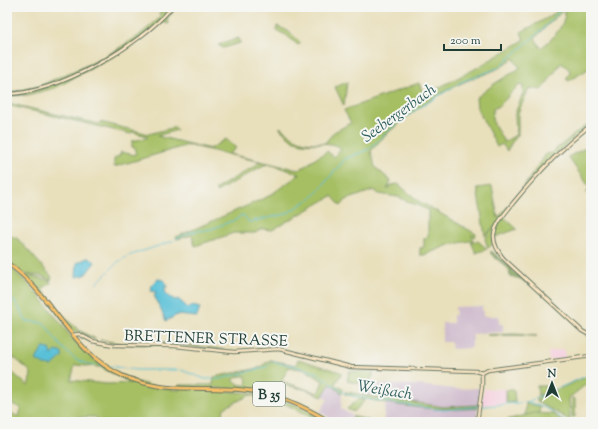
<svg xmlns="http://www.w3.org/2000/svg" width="598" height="429" font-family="'Sorts Mill Goudy',serif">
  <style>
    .built { fill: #f4cfde }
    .industrial { fill: #d0bdce }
    .green { fill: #a6bf64; stroke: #627e4c; fill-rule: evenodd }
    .forest { fill: #84a65a; stroke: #527247 }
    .water { fill: #59c0d7; stroke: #3c7e86 }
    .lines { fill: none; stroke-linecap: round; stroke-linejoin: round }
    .stream { stroke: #59c0d7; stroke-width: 1 }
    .secondary-casing { stroke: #657663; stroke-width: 4.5 }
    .primary-casing { stroke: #657663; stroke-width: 5 }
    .secondary { stroke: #fbe6c4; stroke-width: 2.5 }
    .primary { stroke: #f6c06b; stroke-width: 3 }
    .labels { text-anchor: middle; stroke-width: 4; stroke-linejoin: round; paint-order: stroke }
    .shield { fill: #f6f6f2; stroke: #60746d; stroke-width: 1 }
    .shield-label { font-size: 14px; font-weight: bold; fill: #1f3d34 }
    .street-label { font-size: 15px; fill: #1f3d34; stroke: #f6f6f2 }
    .water-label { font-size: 16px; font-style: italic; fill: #2e5e5d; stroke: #f6f6f2 }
  </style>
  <rect width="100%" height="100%" fill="#f6f6f2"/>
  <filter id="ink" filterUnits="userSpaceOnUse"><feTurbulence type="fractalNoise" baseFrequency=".025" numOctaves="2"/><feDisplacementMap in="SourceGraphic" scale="8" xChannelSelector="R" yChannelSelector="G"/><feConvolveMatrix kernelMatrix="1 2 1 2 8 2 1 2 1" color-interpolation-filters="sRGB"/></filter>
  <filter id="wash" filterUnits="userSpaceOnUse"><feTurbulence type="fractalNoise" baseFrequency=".012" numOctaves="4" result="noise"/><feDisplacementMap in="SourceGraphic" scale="16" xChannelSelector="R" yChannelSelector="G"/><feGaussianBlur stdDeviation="0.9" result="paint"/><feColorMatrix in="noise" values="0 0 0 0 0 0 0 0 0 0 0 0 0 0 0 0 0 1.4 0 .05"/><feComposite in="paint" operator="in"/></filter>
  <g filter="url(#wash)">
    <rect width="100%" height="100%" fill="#e8dfbb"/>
    <g class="built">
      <path d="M564,349L565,358L549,360L548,352Z"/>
      <path d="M484,389H506V403L481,405Z"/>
    </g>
    <g class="industrial">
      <path d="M482,306L483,316H499V324H503V332L472,334L473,339L470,348L452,349L451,342H442V323H453V315H456L455,307Z"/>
      <path d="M330,384L342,393L341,409L352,415L350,422H336L320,412L328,399L323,396Z"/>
      <path d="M376,384L418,385L454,389L479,388L480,390L478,405L444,407L363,396L365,387L370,388Z"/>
      <path d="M386,402L444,410L478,408L476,422H383Z"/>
    </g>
    <g class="green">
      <path d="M168,7H176L167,19L169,24L162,22L127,49L55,88L27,95L7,96L28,93L62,81L122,48C82,66 53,91 7,93L39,86L101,59L137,37L161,17L159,13Z"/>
      <path d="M561,7H591V67L569,81L566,79L570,73L569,69L561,63L542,90L529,88L518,113V136L516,135L507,151L502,144L497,147L477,108L476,98L494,84L520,68L513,58C498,72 482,74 464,82C431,97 395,122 371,151L375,167L391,181L387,190L391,185L398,184L417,200L476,234L475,237L471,235L474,240L449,245L424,255H420V248L424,247V238L428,237V210L398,197L379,194L374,190L346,200L341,206L332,196L272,230L262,229L255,233H234L195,246L192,235L177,239L176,237L269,196L300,174L269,164L264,165L216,192V189L261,162L188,145L114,167V159L120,155L121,152L135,155L136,149L132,147V141L147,138V136L132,132L131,134L7,105V103L99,124L100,122L149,134L175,127L177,130L157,136L210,149L226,139L236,148L229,154L299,170L327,151L334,157L341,148C328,139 310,147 295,141C289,138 285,133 280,129V127C296,141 304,144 325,143L334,132L351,123L344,110L419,83L424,95L473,70L524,40L521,32L551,16ZM564,9C568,24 552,39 541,48L535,38ZM520,85L523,86V93L515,114L516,135L504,142L492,120L493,109C505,104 510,91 520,85Z"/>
      <path d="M277,26L288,31L301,43L298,45L286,35L277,31Z"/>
      <path d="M239,38L240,43L223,48L218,45Z"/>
      <path d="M347,82L344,106L335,87Z"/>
      <path d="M591,121V125C564,143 492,210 493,244L488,248L485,239L494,226L485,236L477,188L492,186L498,218L522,189L547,153L550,154Z"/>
      <path d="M591,145V196L586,192L590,188L568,157Z"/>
      <path d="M504,217L517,229L495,237L498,226Z"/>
      <path d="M9,235L18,239L52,277L51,280L41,276L23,274L7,261V239Z"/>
      <path d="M478,241L487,249L476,253L471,242Z"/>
      <path d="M7,265C32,284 49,308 68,333C97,370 134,386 180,390L178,388L179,385H213L214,377L259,368L270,360L296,365L298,359L340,372L342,373L335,384L343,389L342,393L330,384L322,397L308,390L275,383L274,387L260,386L257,390L213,388L214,391C257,391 290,398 327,422H323L287,405L250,395L224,408L222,422H98L96,417H78V422H7V411L19,417L21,408L7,402V368L28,386L31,375L30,371L7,352ZM43,348L50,349L52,355L56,351L62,353L36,360ZM75,365L100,367L131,383L107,384L71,380ZM289,367L306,370L323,381L318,393L281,381ZM240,376H246L247,385H241L232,380Z"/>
      <path d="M28,275L50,281L51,283L42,289C58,310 71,329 96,339H92L79,332L71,331L51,304L26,277Z"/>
      <path d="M515,334L537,336L487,335Z"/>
      <path d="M100,340L124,344L173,343L224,350L178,345L115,344Z"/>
      <path d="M349,371L374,372L369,384L365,385L347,381Z"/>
      <path d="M590,375L591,382L584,386L569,398L570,420L537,402V398Z"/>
      <path d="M537,386H546L547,391L538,396Z"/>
      <path d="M506,390H514L515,402L506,403Z"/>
      <path d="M345,392L444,407L478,405V408C433,412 388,405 345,394Z"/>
      <path d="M572,398L575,399V417H572Z"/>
      <path d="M358,399L365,400L354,412L347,409Z"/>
      <path d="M526,403L540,406L539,413L525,415Z"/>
      <path d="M534,413L554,414L563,422H506V420Z"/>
      <path d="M353,416L374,422H351Z"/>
    </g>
    <path class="forest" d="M491,251L512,268V271L527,281L526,283L521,279L510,276L509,269L491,254Z"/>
    <g class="water">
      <path d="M87,258L92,259L95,262L85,275L76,277L77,263Z"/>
      <path d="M158,279L164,280L167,287L164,288L166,290L165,294L175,300L178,299L188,308L192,306L200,308L197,317L177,315L166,321L154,295L156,292L151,291L152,285Z"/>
      <path d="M43,348L50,349L52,355L56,351L62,353V357L52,366L44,365L36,360Z"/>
    </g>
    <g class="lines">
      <g class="stream">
        <path d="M176,239L192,232L211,229L237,219L241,215L244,216L249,222L286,214L314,196L345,159L369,149L394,126L416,110L461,82L498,68L546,26L563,7"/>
        <path d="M96,284L118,262L128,256L173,241"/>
        <path d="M7,293L18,306L26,321L44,323C58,342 69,363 95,365"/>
        <path d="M99,365L103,366"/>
        <path d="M109,366L136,370H177"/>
        <path d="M181,370L205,379H220L266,367L271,362L292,365L317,373L346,394L372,400L443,410L527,402L591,374"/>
        <path d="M527,402L541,406L554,413"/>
        <path d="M557,415L566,422"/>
      </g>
    </g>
  </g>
  <g filter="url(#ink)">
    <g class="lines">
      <defs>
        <g id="secondary">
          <path d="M7,94C58,93 140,46 172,7"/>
          <path d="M591,125C561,148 537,174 513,203C506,213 496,222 494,234C493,244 498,252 504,259L582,331L591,336"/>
          <path d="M72,335L79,334L92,341L114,345L175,346L234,352L279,349L351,367L475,371L482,373"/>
          <path d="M482,373L488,370L591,356"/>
          <path d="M477,422L482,387V373"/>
        </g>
        <path id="primary" d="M7,263C53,294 71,353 123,376C165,394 200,386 243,390C275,393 303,405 330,422"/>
      </defs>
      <use href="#secondary" class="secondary-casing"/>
      <use href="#primary" class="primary-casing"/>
      <use href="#secondary" class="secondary"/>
      <use href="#primary" class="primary"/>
    </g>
  </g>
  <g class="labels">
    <rect class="shield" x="253" y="382" width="32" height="24" rx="3"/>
    <g class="shield-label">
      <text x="269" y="399">B 35</text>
    </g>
    <g class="street-label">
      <text transform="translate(206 338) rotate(2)" y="5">BRETTENER STRASSE</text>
    </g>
    <g class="water-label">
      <text transform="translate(398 112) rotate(-36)" y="6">Seebergerbach</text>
      <text transform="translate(385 389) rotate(9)" y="6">Weißach</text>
    </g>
  </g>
  <rect width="598" height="429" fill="none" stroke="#f6f6f2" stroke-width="24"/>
  <g transform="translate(552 383)" stroke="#f6f6f2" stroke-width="3" paint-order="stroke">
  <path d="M0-3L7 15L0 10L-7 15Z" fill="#1f3d34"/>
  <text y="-6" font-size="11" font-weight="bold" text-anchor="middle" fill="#1f3d34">N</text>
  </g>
  <path d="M444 44v6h57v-6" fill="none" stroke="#1f3d34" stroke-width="2"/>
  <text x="450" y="44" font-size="12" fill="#1f3d34" stroke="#f6f6f2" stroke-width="3" paint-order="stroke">200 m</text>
</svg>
